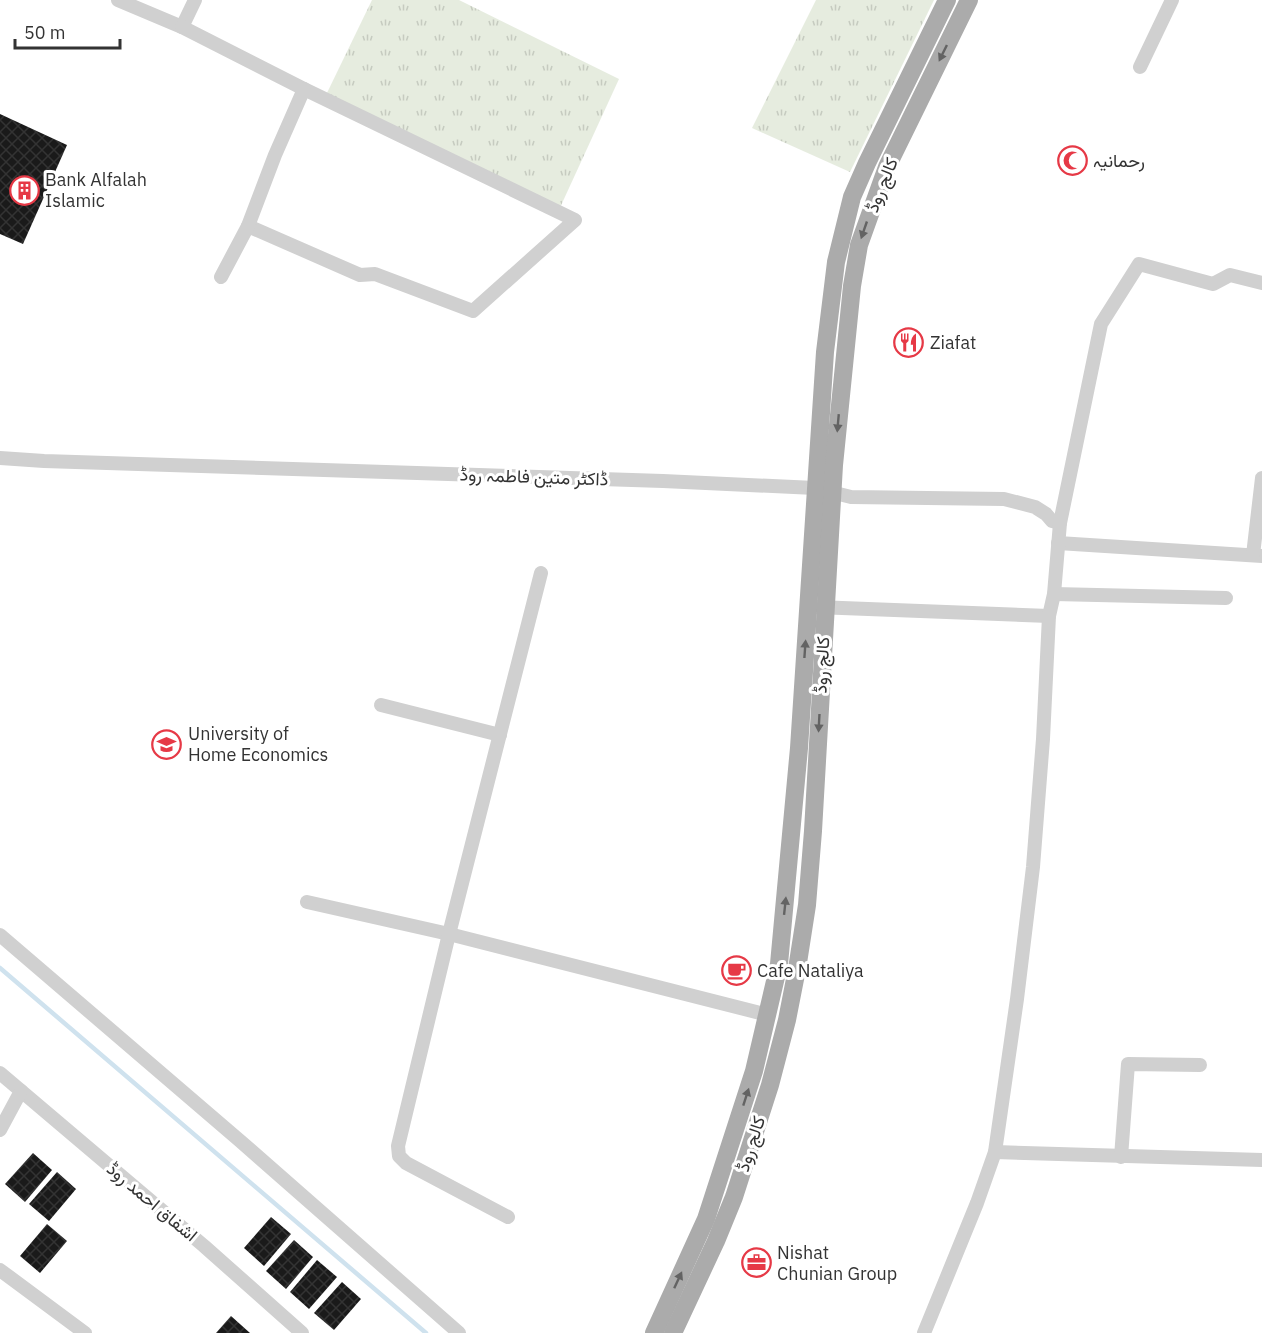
<svg xmlns="http://www.w3.org/2000/svg" width="1262" height="1333" font-family="'IBM Plex Sans',Vazirmatn,sans-serif">
  <style>
    .grass { fill: url(#grass-tufts) }
    .lines { fill: none; stroke-linecap: round; stroke-linejoin: round }
    .stream { stroke: #cfe2ee; stroke-width: 4.5 }
    .building { fill: url(#building-cross-hatch) }
    .minor { stroke: #d0d0d0; stroke-width: 14 }
    .major { stroke: #ababab; stroke-width: 18 }
    .oneway { fill: #636363 }
    .labels { text-anchor: middle; stroke-width: 6; stroke-linejoin: round; paint-order: stroke }
    .poi-label { font-size: 18px; fill: #333; stroke: #fff; text-anchor: start }
    .street-label { font-size: 18px; fill: #333; stroke: #fff }
  </style>
  <defs>
    <pattern id="grass-tufts" width="24" height="20" patternUnits="userSpaceOnUse" patternTransform="scale(1.5)"><rect width="24" height="20" fill="#e6ecdf"/><path d="M3 7l-1-3M5 7V3M7 7l1-3M15 17l-1-3M17 17v-4M19 17l1-3" fill="none" stroke="#c6cbc0"/></pattern>
    <pattern id="building-cross-hatch" width="8" height="8" patternUnits="userSpaceOnUse" patternTransform="scale(1.5)"><rect width="8" height="8" fill="#1a1a1a"/><path d="M0 0l8 8M0 8l8-8" fill="none" stroke="#333"/></pattern>
  </defs>
  <rect width="100%" height="100%" fill="#fff"/>
  <g class="grass">
    <path d="M372,0H459L619,79L558,212L326,95Z"/>
    <path d="M816,0H934L850,172L752,128Z"/>
  </g>
  <g class="lines">
    <path class="stream" d="M0,968L426,1333"/>
  </g>
  <g class="building">
    <path d="M0,114L67,145L23,244L0,234Z"/>
    <path d="M33,1153L52,1170L25,1202L5,1184Z"/>
    <path d="M57,1172L76,1189L49,1221L29,1204Z"/>
    <path d="M271,1217L291,1234L264,1266L244,1248Z"/>
    <path d="M47,1224L67,1241L40,1273L20,1256Z"/>
    <path d="M294,1240L313,1257L286,1289L266,1271Z"/>
    <path d="M317,1260L337,1277L309,1309L290,1292Z"/>
    <path d="M342,1282L361,1299L334,1330L314,1313Z"/>
    <path d="M231,1316L250,1333H216Z"/>
  </g>
  <g class="lines">
    <g class="minor">
      <path d="M118,0L182,27L195,0"/>
      <path d="M182,27L304,89L575,220L473,311L375,274L360,275L248,226"/>
      <path d="M1140,67L1172,0"/>
      <path d="M221,277L248,226L275,155L304,89"/>
      <path d="M0,458L44,461L663,481L815,488L851,497L1004,499L1035,507L1046,514L1052,521L1060,523"/>
      <path d="M1058,543L1262,556"/>
      <path d="M1253,555L1262,478"/>
      <path d="M1054,594L1226,598"/>
      <path d="M816,607L1049,616"/>
      <path d="M381,705L500,735"/>
      <path d="M307,902L449,934L768,1015"/>
      <path d="M0,935L239,1140L459,1333"/>
      <path d="M0,1073L204,1246L302,1333"/>
      <path d="M0,1130L21,1091"/>
      <path d="M995,1152L1262,1160"/>
      <path d="M1121,1157L1128,1064L1200,1065"/>
      <path d="M508,1217L406,1163L399,1156L398,1146L449,934L541,573"/>
      <path d="M0,1270L85,1333"/>
      <path d="M924,1333L977,1203L995,1152L1017,999L1033,867L1043,739L1049,616L1054,594L1060,523L1101,324L1139,264L1213,284L1230,275L1262,283"/>
    </g>
    <g class="major">
      <path d="M654,1333L706,1219L754,1071L779,964L799,748L825,352L836,262L852,197L867,163L947,0"/>
      <path d="M673,1333L716,1241L734,1197L770,1085L787,1020L797,969L807,905L813,831L834,465L852,286L859,245L887,167L969,0"/>
    </g>
  </g>
  <defs><path id="oneway-solid" d="M-6-.8H1V-3.2L6.5 0L1 3.2V.8H-6Z" transform="scale(1.5)"/></defs>
  <g class="oneway">
    <use href="#oneway-solid" transform="translate(943 53) rotate(116)"/>
    <use href="#oneway-solid" transform="translate(864 230) rotate(109)"/>
    <use href="#oneway-solid" transform="translate(838 423) rotate(95)"/>
    <use href="#oneway-solid" transform="translate(805 649) rotate(-86)"/>
    <use href="#oneway-solid" transform="translate(819 723) rotate(93)"/>
    <use href="#oneway-solid" transform="translate(785 906) rotate(-84)"/>
    <use href="#oneway-solid" transform="translate(746 1097) rotate(-72)"/>
    <use href="#oneway-solid" transform="translate(678 1280) rotate(-65)"/>
  </g>
  <defs>
    <symbol id="mosque-ring" viewBox="-11 -11 22 22"><circle r="9.5" fill="#fff" stroke="#e63946" stroke-width="1.5"/><path d="M3.5-4.9A6 6 0 1 0 3.5 4.9A5 5 0 1 1 3.5-4.9Z" fill="#e63946"/></symbol>
    <symbol id="building-ring" viewBox="-11 -11 22 22"><circle r="9.5" fill="#fff" stroke="#e63946" stroke-width="1.5"/><path d="M-4-6H4V6H1V3H-1V6H-4ZM-2.5-4.3h1.7v1.8h-1.7ZM.8-4.3h1.7v1.8H.8ZM-2.5-1h1.7V.8h-1.7ZM.8-1h1.7V.8H.8Z" fill="#e63946"/></symbol>
    <symbol id="restaurant-ring" viewBox="-11 -11 22 22"><circle r="9.5" fill="#fff" stroke="#e63946" stroke-width="1.5"/><path d="M-5-6h1v4h1v-4h1v4h1v-4h1v5L-1.5 .5V6h-2V.5L-5-1ZM5-6V6H3V1.5H1.5Q1.5-4 5-6Z" fill="#e63946"/></symbol>
    <symbol id="university-ring" viewBox="-11 -11 22 22"><circle r="9.5" fill="#fff" stroke="#e63946" stroke-width="1.5"/><path d="M0-5L7-2L0 1L-7-2ZM-4 1L0 2.5L4 1V4Q0 6-4 4Z" fill="#e63946"/></symbol>
    <symbol id="cafe-ring" viewBox="-11 -11 22 22"><circle r="9.5" fill="#fff" stroke="#e63946" stroke-width="1.5"/><path d="M-5.5-4.5H6V0H3Q3 3.5 0 3.5H-2.5Q-5.5 3.5-5.5 0ZM3-3.2v2h1.7v-2ZM-6 4.5H4V6H-6Z" fill="#e63946"/></symbol>
    <symbol id="office-ring" viewBox="-11 -11 22 22"><circle r="9.5" fill="#fff" stroke="#e63946" stroke-width="1.5"/><path d="M-6-3h4V-5.5h4V-3h4V5H-6ZM-1-4.5V-3h2v-1.5ZM-6 0V1H6V0Z" fill="#e63946"/></symbol>
  </defs>
  <g fill-rule="evenodd">
    <use href="#mosque-ring" x="1056" y="144" width="33" height="33"/>
    <use href="#building-ring" x="8" y="174" width="33" height="33"/>
    <use href="#restaurant-ring" x="892" y="326" width="33" height="33"/>
    <use href="#university-ring" x="150" y="728" width="33" height="33"/>
    <use href="#cafe-ring" x="720" y="954" width="33" height="33"/>
    <use href="#office-ring" x="740" y="1246" width="33" height="33"/>
  </g>
  <g class="labels">
    <g class="poi-label">
      <text x="1093" y="167">رحمانیہ</text>
      <text x="45" y="186">Bank Alfalah<tspan x="45" dy="21">Islamic</tspan></text>
      <text x="930" y="349">Ziafat</text>
      <text x="188" y="740">University of<tspan x="188" dy="21">Home Economics</tspan></text>
      <text x="757" y="977">Cafe Nataliya</text>
      <text x="777" y="1259">Nishat<tspan x="777" dy="21">Chunian Group</tspan></text>
    </g>
    <g class="street-label">
      <text transform="translate(882 185) rotate(-68)" y="6">کالج روڈ</text>
      <text transform="translate(534 477) rotate(2)" y="6">ڈاکٹر متین فاطمہ روڈ</text>
      <text transform="translate(822 665) rotate(-87)" y="6">کالج روڈ</text>
      <text transform="translate(751 1144) rotate(-72)" y="6">کالج روڈ</text>
      <text transform="translate(152 1202) rotate(40)" y="6">اشفاق احمد روڈ</text>
    </g>
  </g>
  <path d="M15 39v9h105v-9" fill="none" stroke="#333333" stroke-width="3"/>
  <text x="24" y="39" font-size="18" fill="#333333" stroke="#ffffff" stroke-width="4.5" paint-order="stroke">50 m</text>
</svg>
